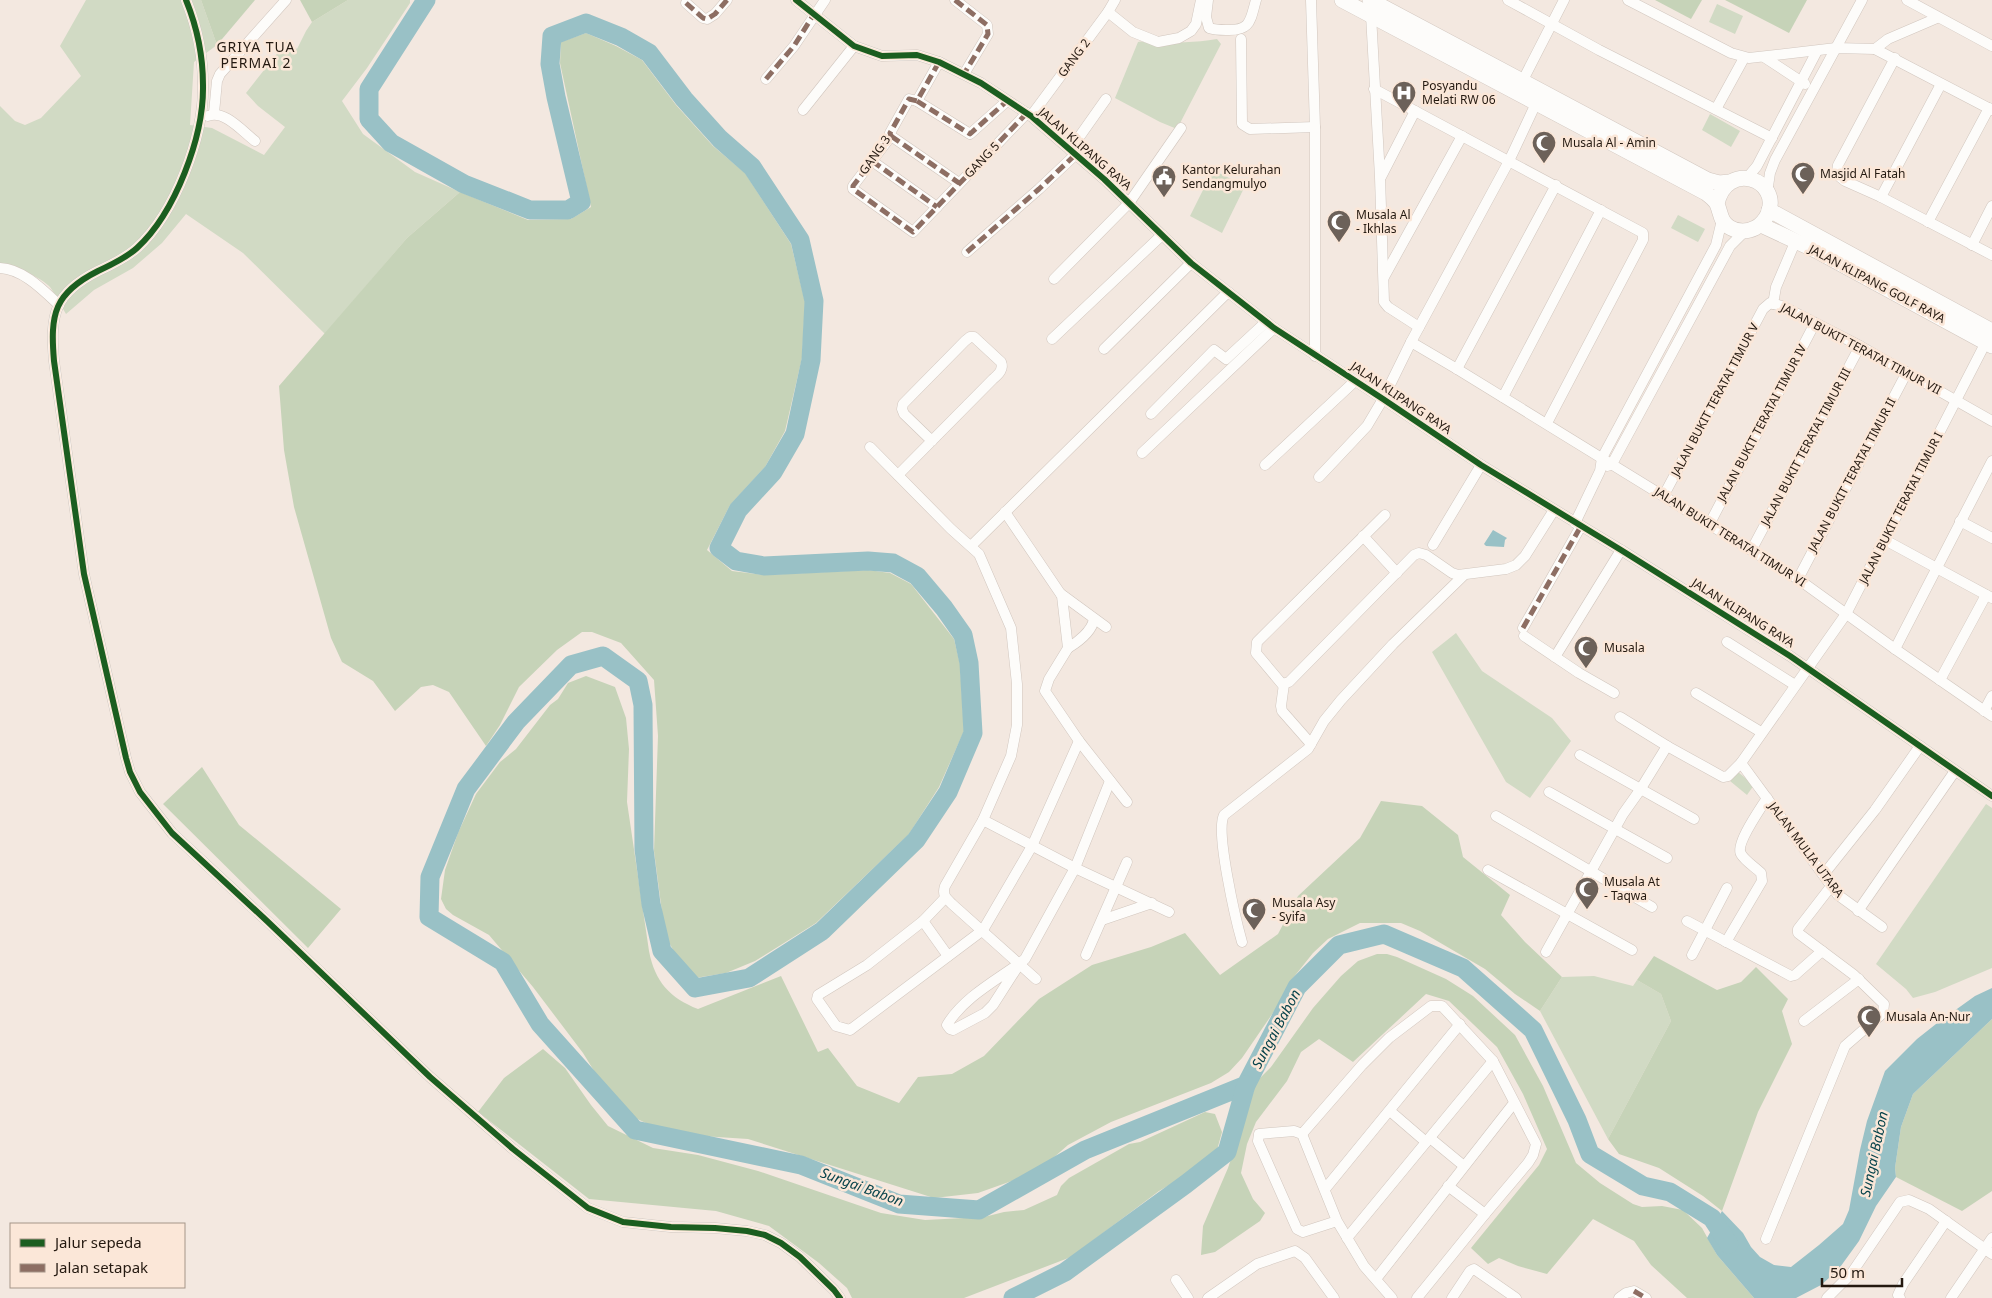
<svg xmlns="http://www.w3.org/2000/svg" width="1992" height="1298" font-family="'Noto Sans',sans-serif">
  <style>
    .green { fill: #d1dac4 }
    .forest { fill: #c6d3b8 }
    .water { fill: #99c1c6 }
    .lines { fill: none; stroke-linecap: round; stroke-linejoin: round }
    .river { stroke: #99c1c6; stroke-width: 19 }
    .street-casing { stroke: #d1c6be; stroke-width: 11 }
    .secondary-casing { stroke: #d1c6be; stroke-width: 16 }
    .street { stroke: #fdfcfa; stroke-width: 10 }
    .secondary { stroke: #fdfcfa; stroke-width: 15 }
    .quiet { stroke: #8d6e63; stroke-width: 5; stroke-dasharray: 10 5; stroke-linecap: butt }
    .cycleway-casing { stroke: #fbe7d8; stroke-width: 9 }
    .cycleway { stroke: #1b5e20; stroke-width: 6 }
    .labels { text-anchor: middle; stroke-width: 5; stroke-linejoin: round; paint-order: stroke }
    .street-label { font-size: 12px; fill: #241910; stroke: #fbe7d8 }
    .poi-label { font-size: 12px; fill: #241910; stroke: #fbe7d8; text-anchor: start }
    .neighbourhood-label { font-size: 14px; letter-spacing: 1px; fill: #241910; stroke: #fbe7d8 }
    .water-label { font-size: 14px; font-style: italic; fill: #07434b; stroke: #fbe7d8 }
  </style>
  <rect width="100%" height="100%" fill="#f3e8e0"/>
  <g class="green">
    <path d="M86,0H201L217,45L194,62L190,125L212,128L264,155L285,127L258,106L246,93L287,41L297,49L306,31L312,22L348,0H410V3L367,68L342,101L363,134L415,172L460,192L407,238L325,334L243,253L186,214L162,243L133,268L94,290L66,314C61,306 56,295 50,287C42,278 12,264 0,263V106L15,121L25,125L41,118L81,76L60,46Z"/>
    <path d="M1717,4L1743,16L1735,34L1709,22Z"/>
    <path d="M1217,39L1221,44L1177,129L1160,122L1115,98L1138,42C1143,40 1147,44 1153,44C1175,42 1195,43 1217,39Z"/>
    <path d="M1710,114L1740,131L1731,147L1702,130Z"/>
    <path d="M1213,170L1245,186L1222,233L1190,216Z"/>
    <path d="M1678,215L1705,229L1698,242L1671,228Z"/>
    <path d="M1456,633L1482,671L1552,718L1571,741L1530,798L1506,782L1432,652Z"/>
    <path d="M1738,772L1754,785L1747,795L1730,781Z"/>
    <path d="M1986,804L1992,808V968L1935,992L1913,998L1906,989L1876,964Z"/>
    <path d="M1594,976L1633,986L1637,980L1661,994L1671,1021L1608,1139L1540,1011L1562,977Z"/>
  </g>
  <g class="forest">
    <path d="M201,0H255L217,45Z"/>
    <path d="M300,0H348L312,22Z"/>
    <path d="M1655,0H1702L1691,19Z"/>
    <path d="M1725,0H1807L1789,33Z"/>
    <path d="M586,33L616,46L642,60L676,105L713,146L745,173L791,244L805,302L802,358L785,431L765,467L730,505L707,550L732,571L764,575L868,570L890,573L911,584L954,639L960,664L964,731L939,787L909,834L816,923L755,961L726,973L689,979L665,935L654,851L658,736L654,680L621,643L592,632H582L557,650L519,687L500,725L486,746L449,692L433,685L421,687L395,711L373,681L342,662L331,638L294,507L284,450L279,386L407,238L460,192L528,220L571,219L591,207L560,63L561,42Z"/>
    <path d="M586,676L615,687L626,718L629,749L627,802L649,951C655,982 670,998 698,1009L781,976L818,1052L828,1048L857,1086L899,1103L918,1077L952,1074L984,1056L1039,999L1092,965L1151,947L1185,933L1220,975L1278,934L1298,896L1360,838L1381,801L1422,806L1458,835L1463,857L1510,895L1501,915L1525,942L1562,977L1540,1011L1515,994L1485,969L1420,931L1401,923H1360L1328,939L1313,953L1293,978L1277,1007L1242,1058L1229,1072L1211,1083L1111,1122L1068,1145L1037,1172L978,1193L934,1198L748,1139L702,1136L650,1125L631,1116L609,1095L583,1053L533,987L489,935L453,915L446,909L441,899L445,870L458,833L476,794L500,762L516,749L550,705L558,699L568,683Z"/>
    <path d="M202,767L239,825L341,909L308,948L163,804Z"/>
    <path d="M1377,954H1387L1397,957L1446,979L1473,996L1515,1035L1543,1086L1576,1163L1600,1183L1633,1204L1642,1207L1662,1206L1683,1210L1702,1228L1717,1255L1754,1298H1687L1651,1265L1634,1241L1593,1219L1547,1274L1518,1266L1499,1258L1488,1264L1471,1248L1539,1165L1547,1149L1523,1094L1497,1047L1449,1001L1426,994L1353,1062L1319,1039L1301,1052L1287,1081L1256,1122L1247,1144L1241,1173L1253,1199L1265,1213L1260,1221L1215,1252L1201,1255L1203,1226L1228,1168L1257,1081L1271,1067L1313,1008L1341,976L1358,961Z"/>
    <path d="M1654,956L1717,990L1741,982L1756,967L1788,999L1782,1011L1792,1044L1758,1112L1722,1211L1703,1196L1659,1168L1619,1154L1608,1139L1671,1021L1661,994L1637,980Z"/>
    <path d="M1992,1019V1191L1962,1211L1896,1177L1895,1168L1901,1127L1913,1094Z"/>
    <path d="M543,1049L565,1068L591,1105L608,1126L653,1148L698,1155L758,1171L881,1213L925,1220L984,1217L1004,1212L1024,1210L1057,1195L1061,1186L1069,1178L1129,1144L1140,1142L1205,1112L1215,1114L1222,1132L1217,1150L1200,1167L1159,1191L1071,1257L964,1298H852L847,1288L819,1263L769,1226L716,1211L589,1199L478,1112L504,1078Z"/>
  </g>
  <g class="water">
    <path d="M1493,530L1507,538L1505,540L1504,547L1486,546L1484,544Z"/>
    <path d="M1992,988V1019L1913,1094L1901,1127L1895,1168L1896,1177L1876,1206L1859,1241L1838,1270L1821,1285L1796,1298H1754L1717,1255L1707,1238L1722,1211L1743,1233L1751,1247L1760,1257L1774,1265L1791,1267L1819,1245L1843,1224L1849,1210L1860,1150L1867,1121L1885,1071L1917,1039L1936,1024L1975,996Z"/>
  </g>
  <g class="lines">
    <g class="river">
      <path d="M426,0L369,89V119L391,143L464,184L530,210H568L581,202L556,97L550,64L552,36L586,23L621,37L649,53L684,99L720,139L752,167L800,240L814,301L811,360L795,434L773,472L738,510L719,548L736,561L764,566L868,561L893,563L917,576L944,608L963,635L969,663L973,733L948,792L916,840L822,931L749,978L695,988L662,951L651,904L644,849L643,705L638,681L603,656L571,665L516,722L466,789L430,877L429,917L503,962L540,1024L635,1130L801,1165L899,1204L979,1210L1085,1150L1246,1085L1297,987L1339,945L1384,934L1463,968L1533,1030L1577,1120L1590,1154L1643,1186L1670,1192L1712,1218L1729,1244"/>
      <path d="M1013,1298L1065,1272L1186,1184L1227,1152L1246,1085"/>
    </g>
    <defs>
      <g id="street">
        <path d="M186,0C197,27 203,56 203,85C204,137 175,213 137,248C126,258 111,265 98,271C54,293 50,314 54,361L84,574L126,758L130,772L140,792L172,833L267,921L430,1077L513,1149L588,1208L623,1222L671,1227L715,1228L747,1231L765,1235L781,1243L800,1257L834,1290L840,1298"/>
        <path d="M796,0L854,46L882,56L917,55L939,62L981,83L1031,116L1104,179L1191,263L1274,328L1383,399L1481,465L1621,550L1790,656L1992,796"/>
        <path d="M955,0L987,25L988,34L964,74"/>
        <path d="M1208,0L1206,17L1209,28C1215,30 1220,30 1226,30C1251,31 1250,21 1256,0"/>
        <path d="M1311,0L1315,127V356"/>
        <path d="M1508,0L1599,50L1772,138"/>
        <path d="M1628,0L1731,53L1749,58L1836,48L1875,49L1888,39L1937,18"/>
        <path d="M1907,0L1992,46"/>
        <path d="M686,3L703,18L707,19L715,14L727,0"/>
        <path d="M1108,12L1133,32L1158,42L1179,38L1191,31L1196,24L1201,0"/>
        <path d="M1371,15L1380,177L1384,302L1388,307L1419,327"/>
        <path d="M1241,39L1242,124L1250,129L1315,127"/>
        <path d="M1875,49L1992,110"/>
        <path d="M1764,57L1805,84"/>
        <path d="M1895,58L1838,165L1837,172L1840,177L1845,181L1881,197L1992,255"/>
        <path d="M939,62L917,101L909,99L890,133L891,136L853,186V189L913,232L1027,113"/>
        <path d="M766,79L794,46L825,0"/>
        <path d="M1523,80L1564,0"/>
        <path d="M1374,89L1643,233V240L1547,423"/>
        <path d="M917,101L970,134L1007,101"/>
        <path d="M1716,109L1744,58"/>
        <path d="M803,110L854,46"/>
        <path d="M214,113L217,81L220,74L286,0"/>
        <path d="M208,116C224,109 243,132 255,141"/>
        <path d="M1031,116L1108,12L1115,0"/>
        <path d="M891,136L959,183"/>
        <path d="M1070,150L1106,99"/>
        <path d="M872,161L937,207"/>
        <path d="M1381,177L1415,111"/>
        <path d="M1747,178L1757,166L1817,51"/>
        <path d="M1767,193L1770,173L1775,160L1862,0"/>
        <path d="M1881,197L1941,84"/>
        <path d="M1928,222L1989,108"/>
        <path d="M1972,245L1992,206"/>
        <path d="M967,252L1039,189L1075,155"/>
        <path d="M0,268C23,269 43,290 59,305"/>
        <path d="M1384,277L1462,136"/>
        <path d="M1054,279L1129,203L1181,128"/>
        <path d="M1773,304L1776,287L1796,240"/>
        <path d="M1052,339L1162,235"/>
        <path d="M1411,342L1457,369L1798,579L1895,649L1992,716"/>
        <path d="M1104,349L1191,263"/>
        <path d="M1457,369L1556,185"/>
        <path d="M1503,397L1601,210"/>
        <path d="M1151,414L1214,350L1226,359L1266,322"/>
        <path d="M870,447L951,529L979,554L1011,628L1017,684V725L1011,756L983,820L945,886C942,895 946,898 952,904L1036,979"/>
        <path d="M1142,453L1274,328"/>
        <path d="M1265,465L1355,381"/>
        <path d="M1607,466L1612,464L1730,246L1745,231"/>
        <path d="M898,475L993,379C999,374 1004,369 1001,362L974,337H970L965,341L903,404L902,409L904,414L932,441"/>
        <path d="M1319,477L1367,426L1383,399L1411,342L1509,161L1539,97"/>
        <path d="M1664,495L1763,309L1770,303L1782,306L1860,346L1992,421"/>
        <path d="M1005,512L1062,596L1068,648L1049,679L1045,691L1079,741L1127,802"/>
        <path d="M1385,515L1257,642L1256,653L1282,684L1289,682L1414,555L1419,553L1426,555L1452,573L1458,575L1506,569L1516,565L1525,556L1554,510"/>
        <path d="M1960,521L1992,538"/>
        <path d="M1575,523L1600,471L1602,458L1716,245L1722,220"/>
        <path d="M1710,523L1815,323"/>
        <path d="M1363,536L1397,573"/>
        <path d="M1885,540L1992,598"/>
        <path d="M1433,545L1481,465"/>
        <path d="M971,546L1228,292"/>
        <path d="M1752,549L1860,346"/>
        <path d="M1798,579L1907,372"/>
        <path d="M1061,594L1106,627"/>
        <path d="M1523,628L1581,526"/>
        <path d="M1524,636L1579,673L1614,693"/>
        <path d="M1727,642L1795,685"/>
        <path d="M1068,648C1078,642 1092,631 1094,619"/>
        <path d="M1895,649L1992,461"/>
        <path d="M1555,657L1621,550"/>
        <path d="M1940,680L1986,595"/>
        <path d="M1284,684L1281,706L1282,711L1311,744"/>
        <path d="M1696,693L1761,732"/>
        <path d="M1984,711L1992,696"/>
        <path d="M1620,717L1667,746"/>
        <path d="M1580,755L1694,819"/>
        <path d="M1741,763L1838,895L1882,927"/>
        <path d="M1549,792L1667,858"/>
        <path d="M1496,816L1652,907"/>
        <path d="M983,820L1075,868L1169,912"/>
        <path d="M1488,870L1632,950"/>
        <path d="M1824,874L1875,810L1920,746"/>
        <path d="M945,898L923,921L867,965L818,995L817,999L836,1026L850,1030L983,930L1032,846L1079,741"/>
        <path d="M1858,911L1955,771"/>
        <path d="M1102,920L1152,903"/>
        <path d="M923,921L948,956"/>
        <path d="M1687,921L1791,976L1795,975L1822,951"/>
        <path d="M1242,942C1236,921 1215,831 1224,815L1308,749L1324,721L1341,700L1393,644L1463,576"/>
        <path d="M1726,942L1762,881L1761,873C1755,867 1745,861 1741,854C1735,844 1761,808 1767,798"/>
        <path d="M1546,952L1623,814L1640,790L1667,746L1723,777L1728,776L1741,763L1846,614L1986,342"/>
        <path d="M1086,955L1127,862"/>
        <path d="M1692,955L1727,888"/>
        <path d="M1020,963C995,981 963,998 947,1025L950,1029L953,1030L985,1013L993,1005L1020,963L1025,959L1075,868L1110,781"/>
        <path d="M1804,1021L1859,979"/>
        <path d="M1390,1111L1426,1142"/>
        <path d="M1302,1134L1362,1065L1389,1038L1431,1006H1442L1493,1061L1536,1144L1533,1155L1528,1163L1485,1214L1417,1298"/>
        <path d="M1430,1138L1464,1166"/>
        <path d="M1448,1186L1485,1214"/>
        <path d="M1325,1189L1460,1024"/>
        <path d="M1337,1221L1302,1134L1294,1131L1259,1134L1258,1141L1297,1229L1303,1232L1337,1221L1364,1266L1392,1298"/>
        <path d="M1347,1238L1493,1061"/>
        <path d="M1766,1239L1845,1046L1883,1013L1884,1004L1854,975L1798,933V929L1832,885"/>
        <path d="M1376,1279L1514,1103"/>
        <path d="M1176,1280L1188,1298"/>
        <path d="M1208,1298L1257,1264L1295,1251L1305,1258L1334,1298"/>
        <path d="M1452,1298L1470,1271L1474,1269L1516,1298"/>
        <path d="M1619,1298L1626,1293L1634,1291L1646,1298"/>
        <path d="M1827,1298L1851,1274L1900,1202L1909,1200L1929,1209L1992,1254"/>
        <path d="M1900,1298L1898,1295L1903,1284L1946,1221"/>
        <path d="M1951,1298L1992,1238"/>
      </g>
      <g id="secondary">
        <path d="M1342,0L1706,193C1710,196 1715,200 1717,204C1721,213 1720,221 1729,227C1737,232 1747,232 1755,228C1761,225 1765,220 1768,214C1782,179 1726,160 1717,204"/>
        <path d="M1370,0L1708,180L1719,183L1730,182"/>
        <path d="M1769,210L1992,331"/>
        <path d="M1761,225L1817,251L1992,346"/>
      </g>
    </defs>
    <use href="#street" class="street-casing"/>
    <use href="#secondary" class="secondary-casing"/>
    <use href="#street" class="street"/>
    <use href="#secondary" class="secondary"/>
    <g class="quiet">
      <path d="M955,0L987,25L988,34L964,74"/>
      <path d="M686,3L703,18L707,19L715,14L727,0"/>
      <path d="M939,62L917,101L909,99L890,133L891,136L853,186V189L913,232L1027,113"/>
      <path d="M766,79L794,46L814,14"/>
      <path d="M917,101L970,134L1007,101"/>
      <path d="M891,136L959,183"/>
      <path d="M872,161L937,207"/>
      <path d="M967,252L1039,189L1075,155"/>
      <path d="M1523,628L1581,526"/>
      <path d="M1634,1291L1646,1298"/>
    </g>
    <defs>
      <g id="cycleway">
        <path d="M186,0C197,27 203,56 203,85C204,137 175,213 137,248C126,258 111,265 98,271C54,293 50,314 54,361L84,574L126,758L130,772L140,792L172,833L267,921L430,1077L513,1149L588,1208L623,1222L671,1227L715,1228L747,1231L765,1235L781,1243L800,1257L834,1290L840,1298"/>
        <path d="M796,0L854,46L882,56L917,55L939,62L981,83L1031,116L1104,179L1191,263L1274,328L1383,399L1481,465L1621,550L1790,656L1992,796"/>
      </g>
    </defs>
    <use href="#cycleway" class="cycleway-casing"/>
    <use href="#cycleway" class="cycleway"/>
  </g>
  <defs>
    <symbol id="hospital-pin" viewBox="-11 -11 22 30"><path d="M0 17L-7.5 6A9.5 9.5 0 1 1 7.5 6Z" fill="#6c6159" stroke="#fbe7d8"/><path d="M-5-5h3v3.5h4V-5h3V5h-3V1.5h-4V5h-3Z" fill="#fff"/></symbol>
    <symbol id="mosque-pin" viewBox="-11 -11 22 30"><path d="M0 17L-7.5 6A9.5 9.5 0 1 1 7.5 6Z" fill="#6c6159" stroke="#fbe7d8"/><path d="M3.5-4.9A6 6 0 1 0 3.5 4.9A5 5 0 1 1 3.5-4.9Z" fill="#fff"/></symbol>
    <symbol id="civic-pin" viewBox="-11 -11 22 30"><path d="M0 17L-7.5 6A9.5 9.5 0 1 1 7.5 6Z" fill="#6c6159" stroke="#fbe7d8"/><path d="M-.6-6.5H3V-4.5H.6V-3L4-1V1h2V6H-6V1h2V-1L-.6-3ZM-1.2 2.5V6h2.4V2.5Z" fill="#fff"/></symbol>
  </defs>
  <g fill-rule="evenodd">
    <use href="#hospital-pin" x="1390" y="79" width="28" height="38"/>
    <use href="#mosque-pin" x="1530" y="129" width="28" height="38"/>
    <use href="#mosque-pin" x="1789" y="160" width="28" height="38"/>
    <use href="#civic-pin" x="1150" y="163" width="28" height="38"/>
    <use href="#mosque-pin" x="1325" y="208" width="28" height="38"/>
    <use href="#mosque-pin" x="1572" y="634" width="28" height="38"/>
    <use href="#mosque-pin" x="1573" y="875" width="28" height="38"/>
    <use href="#mosque-pin" x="1240" y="896" width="28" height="38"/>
    <use href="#mosque-pin" x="1855" y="1003" width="28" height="38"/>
  </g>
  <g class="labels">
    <g class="street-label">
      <text transform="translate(1074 58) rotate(-53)" y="4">GANG 2</text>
      <text transform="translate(1085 149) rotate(41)" y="4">JALAN KLIPANG RAYA</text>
      <text transform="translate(875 155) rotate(-55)" y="4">GANG 3</text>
      <text transform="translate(982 160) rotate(-46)" y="4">GANG 5</text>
      <text transform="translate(1877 284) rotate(28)" y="4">JALAN KLIPANG GOLF RAYA</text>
      <text transform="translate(1861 349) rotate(28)" y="4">JALAN BUKIT TERATAI TIMUR VII</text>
      <text transform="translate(1401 398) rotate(34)" y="4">JALAN KLIPANG RAYA</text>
      <text transform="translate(1715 400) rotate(-62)" y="4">JALAN BUKIT TERATAI TIMUR V</text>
      <text transform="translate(1762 423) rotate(-62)" y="4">JALAN BUKIT TERATAI TIMUR IV</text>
      <text transform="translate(1806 447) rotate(-62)" y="4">JALAN BUKIT TERATAI TIMUR III</text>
      <text transform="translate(1852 475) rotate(-62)" y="4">JALAN BUKIT TERATAI TIMUR II</text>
      <text transform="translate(1901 508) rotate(-63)" y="4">JALAN BUKIT TERATAI TIMUR I</text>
      <text transform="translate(1730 537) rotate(32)" y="4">JALAN BUKIT TERATAI TIMUR VI</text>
      <text transform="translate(1743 613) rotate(32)" y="4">JALAN KLIPANG RAYA</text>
      <text transform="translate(1806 850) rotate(53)" y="4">JALAN MULIA UTARA</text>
    </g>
    <g class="poi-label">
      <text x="1422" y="90">Posyandu<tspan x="1422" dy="14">Melati RW 06</tspan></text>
      <text x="1562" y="147">Musala Al - Amin</text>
      <text x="1182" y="174">Kantor Kelurahan<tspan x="1182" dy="14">Sendangmulyo</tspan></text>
      <text x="1820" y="178">Masjid Al Fatah</text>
      <text x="1356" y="219">Musala Al<tspan x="1356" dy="14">- Ikhlas</tspan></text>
      <text x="1604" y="652">Musala</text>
      <text x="1604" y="886">Musala At<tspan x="1604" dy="14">- Taqwa</tspan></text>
      <text x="1272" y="907">Musala Asy<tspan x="1272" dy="14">- Syifa</tspan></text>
      <text x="1886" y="1021">Musala An-Nur</text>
    </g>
    <g class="neighbourhood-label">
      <text x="256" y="52">GRIYA TUA<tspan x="256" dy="16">PERMAI 2</tspan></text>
    </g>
    <g class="water-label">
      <text transform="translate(1276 1029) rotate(-62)" y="5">Sungai Babon</text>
      <text transform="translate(1874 1154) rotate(-78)" y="5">Sungai Babon</text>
      <text transform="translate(862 1187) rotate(20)" y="5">Sungai Babon</text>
    </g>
  </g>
  <rect x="10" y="1223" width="175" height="65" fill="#fbe7d8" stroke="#a59588"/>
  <rect x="20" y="1239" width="25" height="8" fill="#1b5e20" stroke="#a59588"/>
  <text x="55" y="1248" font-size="15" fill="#241910">Jalur sepeda</text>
  <rect x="20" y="1264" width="25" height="8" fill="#8d6e63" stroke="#a59588"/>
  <text x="55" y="1273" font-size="15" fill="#241910">Jalan setapak</text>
  <path d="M1822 1278v8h80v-8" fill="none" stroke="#241910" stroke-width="2.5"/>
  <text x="1830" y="1278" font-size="15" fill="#241910" stroke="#fbe7d8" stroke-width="4" paint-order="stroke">50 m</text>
</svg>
